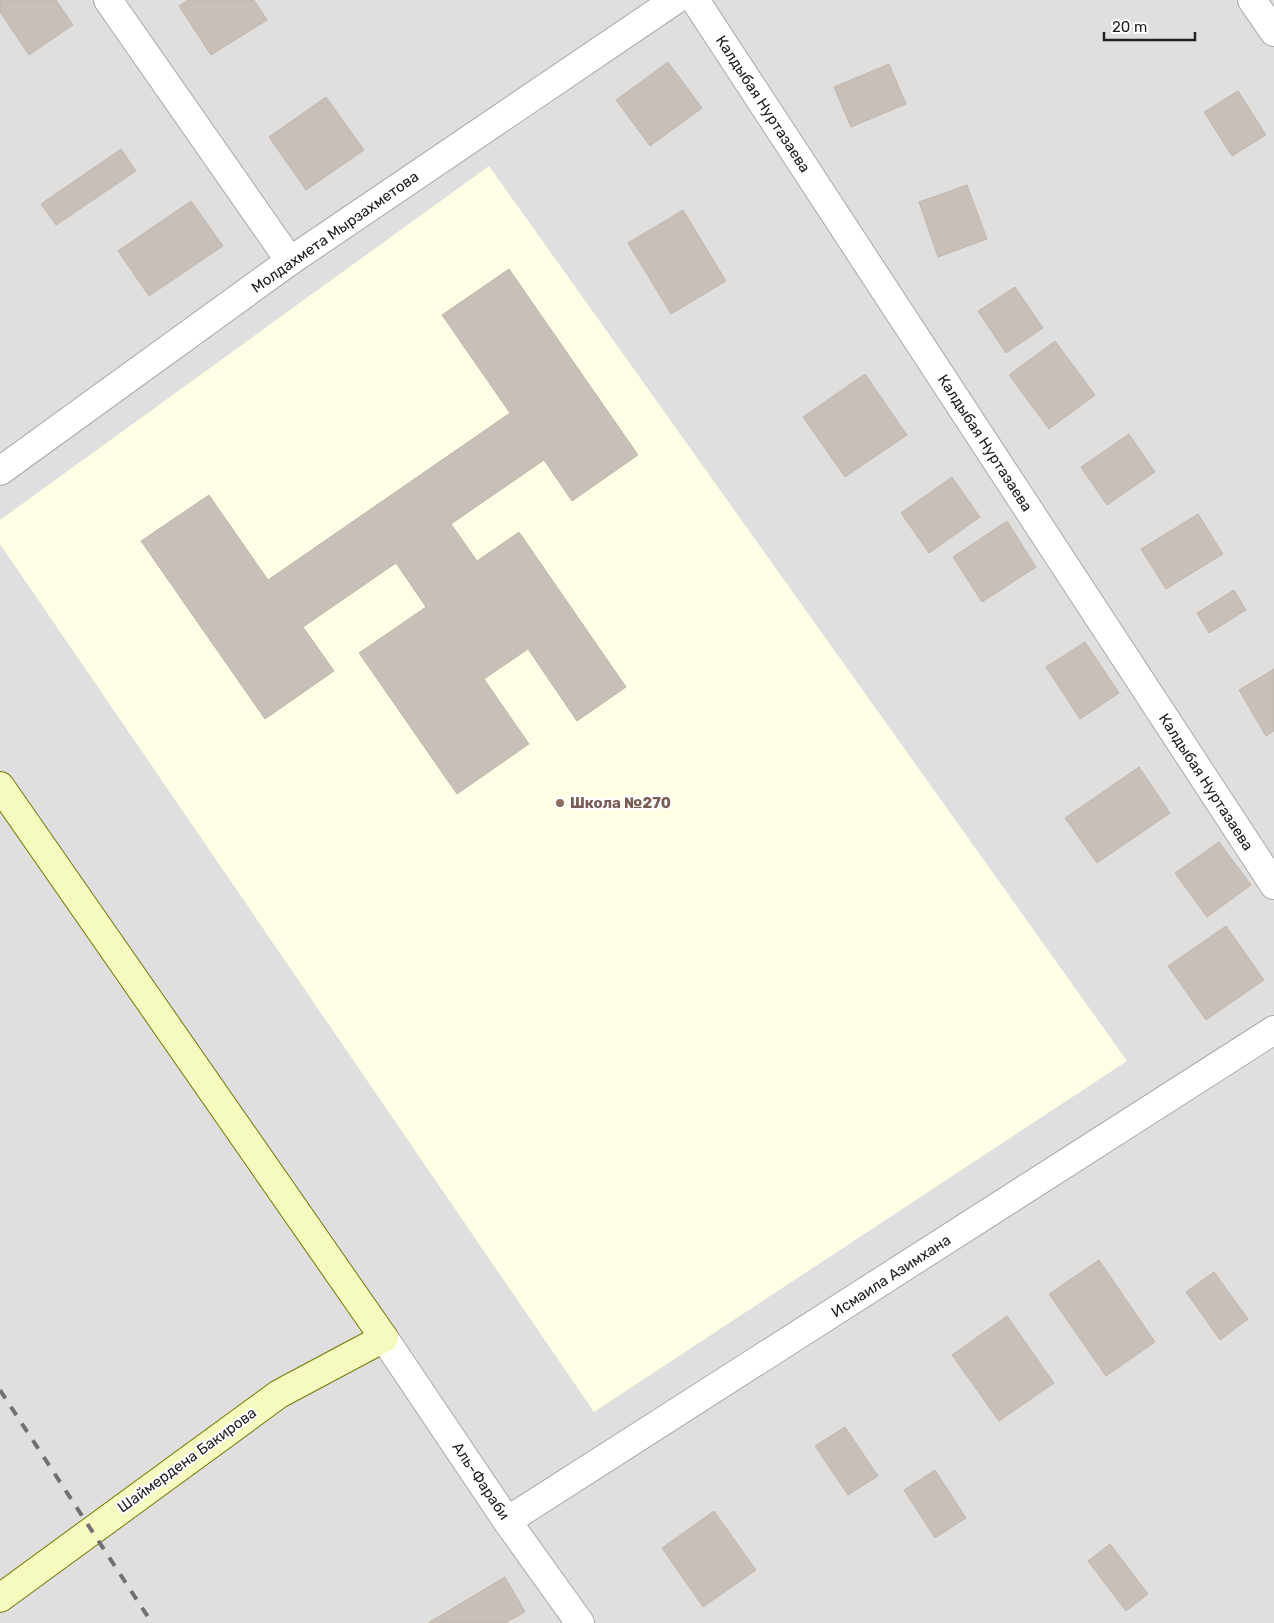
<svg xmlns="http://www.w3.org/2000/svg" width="1274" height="1623" font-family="Rubik,sans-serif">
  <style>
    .residential { fill: #e0dfdf }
    .education { fill: #ffffe5 }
    .building { fill: #c7bfb8; stroke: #c4b6ab }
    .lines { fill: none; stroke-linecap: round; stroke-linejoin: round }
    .street-casing { stroke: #a9a9a9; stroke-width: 30 }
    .secondary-casing { stroke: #707d05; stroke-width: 30 }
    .street { stroke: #fff; stroke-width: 28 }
    .secondary { stroke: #f7fabf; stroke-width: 28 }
    .rail { stroke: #707070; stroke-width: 4; stroke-dasharray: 10 10; stroke-linecap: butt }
    .education-dot { fill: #8d6e63; stroke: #fff; stroke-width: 2 }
    .labels { text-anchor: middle; stroke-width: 4; stroke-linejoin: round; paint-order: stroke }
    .street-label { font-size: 15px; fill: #222; stroke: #fff }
    .education-label { font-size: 15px; font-weight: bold; fill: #785e54; stroke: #fff; text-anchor: start }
  </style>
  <rect width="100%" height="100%" fill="#f2efe9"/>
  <rect class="residential" x="0" y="0" width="1274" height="1623"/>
  <path class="education" d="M489,166L1127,1061L594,1412L0,544V520Z"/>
  <g class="building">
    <path d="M0,0H56L73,25L29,55L0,12Z"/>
    <path d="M188,0H254L267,20L211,55L179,6Z"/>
    <path d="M668,62L702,108L650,146L616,100Z"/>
    <path d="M889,64L906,104L851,127L834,87Z"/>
    <path d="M1238,91L1266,135L1232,156L1204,112Z"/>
    <path d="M326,97L364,150L306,190L269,137Z"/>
    <path d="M121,149L136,171L56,225L41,204Z"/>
    <path d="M967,185L987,239L938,257L919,202Z"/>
    <path d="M191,201L223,246L149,296L118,251Z"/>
    <path d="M683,210L726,281L671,314L628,243Z"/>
    <path d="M509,269L638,455L572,501L544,460L451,524L477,561L519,532L626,687L577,721L528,649L484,679L529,744L457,794L359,653L426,607L396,563L303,627L334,671L265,719L141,541L209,495L268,580L510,413L442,315Z"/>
    <path d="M1015,287L1043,328L1006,353L978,311Z"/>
    <path d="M1055,341L1095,395L1049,429L1009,375Z"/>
    <path d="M865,374L907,435L845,477L803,417Z"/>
    <path d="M1129,434L1155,472L1107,505L1081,467Z"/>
    <path d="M952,477L980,517L929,553L901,513Z"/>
    <path d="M1198,514L1223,554L1166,589L1141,549Z"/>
    <path d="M1007,521L1036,567L982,602L953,557Z"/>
    <path d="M1234,590L1246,610L1209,633L1197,613Z"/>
    <path d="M1085,642L1119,693L1080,719L1046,667Z"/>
    <path d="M1274,669V731L1266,736L1239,690Z"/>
    <path d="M1139,767L1170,813L1097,863L1065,818Z"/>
    <path d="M1219,842L1251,885L1207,917L1175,873Z"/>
    <path d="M1226,926L1264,980L1206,1020L1168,966Z"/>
    <path d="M1099,1260L1155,1342L1106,1376L1049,1294Z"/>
    <path d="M1214,1272L1248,1319L1220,1340L1186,1292Z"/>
    <path d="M1007,1316L1054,1383L999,1421L952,1355Z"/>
    <path d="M845,1427L878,1476L848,1495L815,1446Z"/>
    <path d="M935,1470L966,1518L935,1538L904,1490Z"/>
    <path d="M714,1511L756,1570L703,1607L662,1548Z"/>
    <path d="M1110,1544L1148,1594L1126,1611L1088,1561Z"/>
    <path d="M505,1577L525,1612L505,1623H428Z"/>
  </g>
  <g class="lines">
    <defs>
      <g id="street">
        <path d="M108,0L290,261"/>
        <path d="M695,0L1274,885"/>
        <path d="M1252,0L1274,32"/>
        <path d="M0,471L290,261L675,0"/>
        <path d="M384,1338L507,1521L580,1623"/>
        <path d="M507,1521L1274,1030"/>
      </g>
      <path id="secondary" d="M0,786L384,1338L279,1394L0,1598"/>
    </defs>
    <use href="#street" class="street-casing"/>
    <use href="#secondary" class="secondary-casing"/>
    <use href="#street" class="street"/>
    <use href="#secondary" class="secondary"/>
    <path class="rail" d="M0,1390L152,1623"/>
  </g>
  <circle class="education-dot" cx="560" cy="803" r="5"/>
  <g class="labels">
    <g class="street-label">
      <text transform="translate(763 104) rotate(57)" y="5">Калдыбая Нуртазаева</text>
      <text transform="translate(335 232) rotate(-35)" y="5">Молдахмета Мырзахметова</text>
      <text transform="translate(985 443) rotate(57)" y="5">Калдыбая Нуртазаева</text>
      <text transform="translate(1206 782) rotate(57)" y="5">Калдыбая Нуртазаева</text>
      <text transform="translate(891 1276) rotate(-33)" y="5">Исмаила Азимхана</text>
      <text transform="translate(187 1460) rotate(-36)" y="5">Шаймердена Бакирова</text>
      <text transform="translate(481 1481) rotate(56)" y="5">Аль-Фараби</text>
    </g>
    <g class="education-label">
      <text x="570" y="808">Школа №270</text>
    </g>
  </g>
  <path d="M1104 32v8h91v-8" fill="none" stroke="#222222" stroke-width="2.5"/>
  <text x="1112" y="32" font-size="15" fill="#222222" stroke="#ffffff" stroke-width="4" paint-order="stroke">20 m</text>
</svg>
